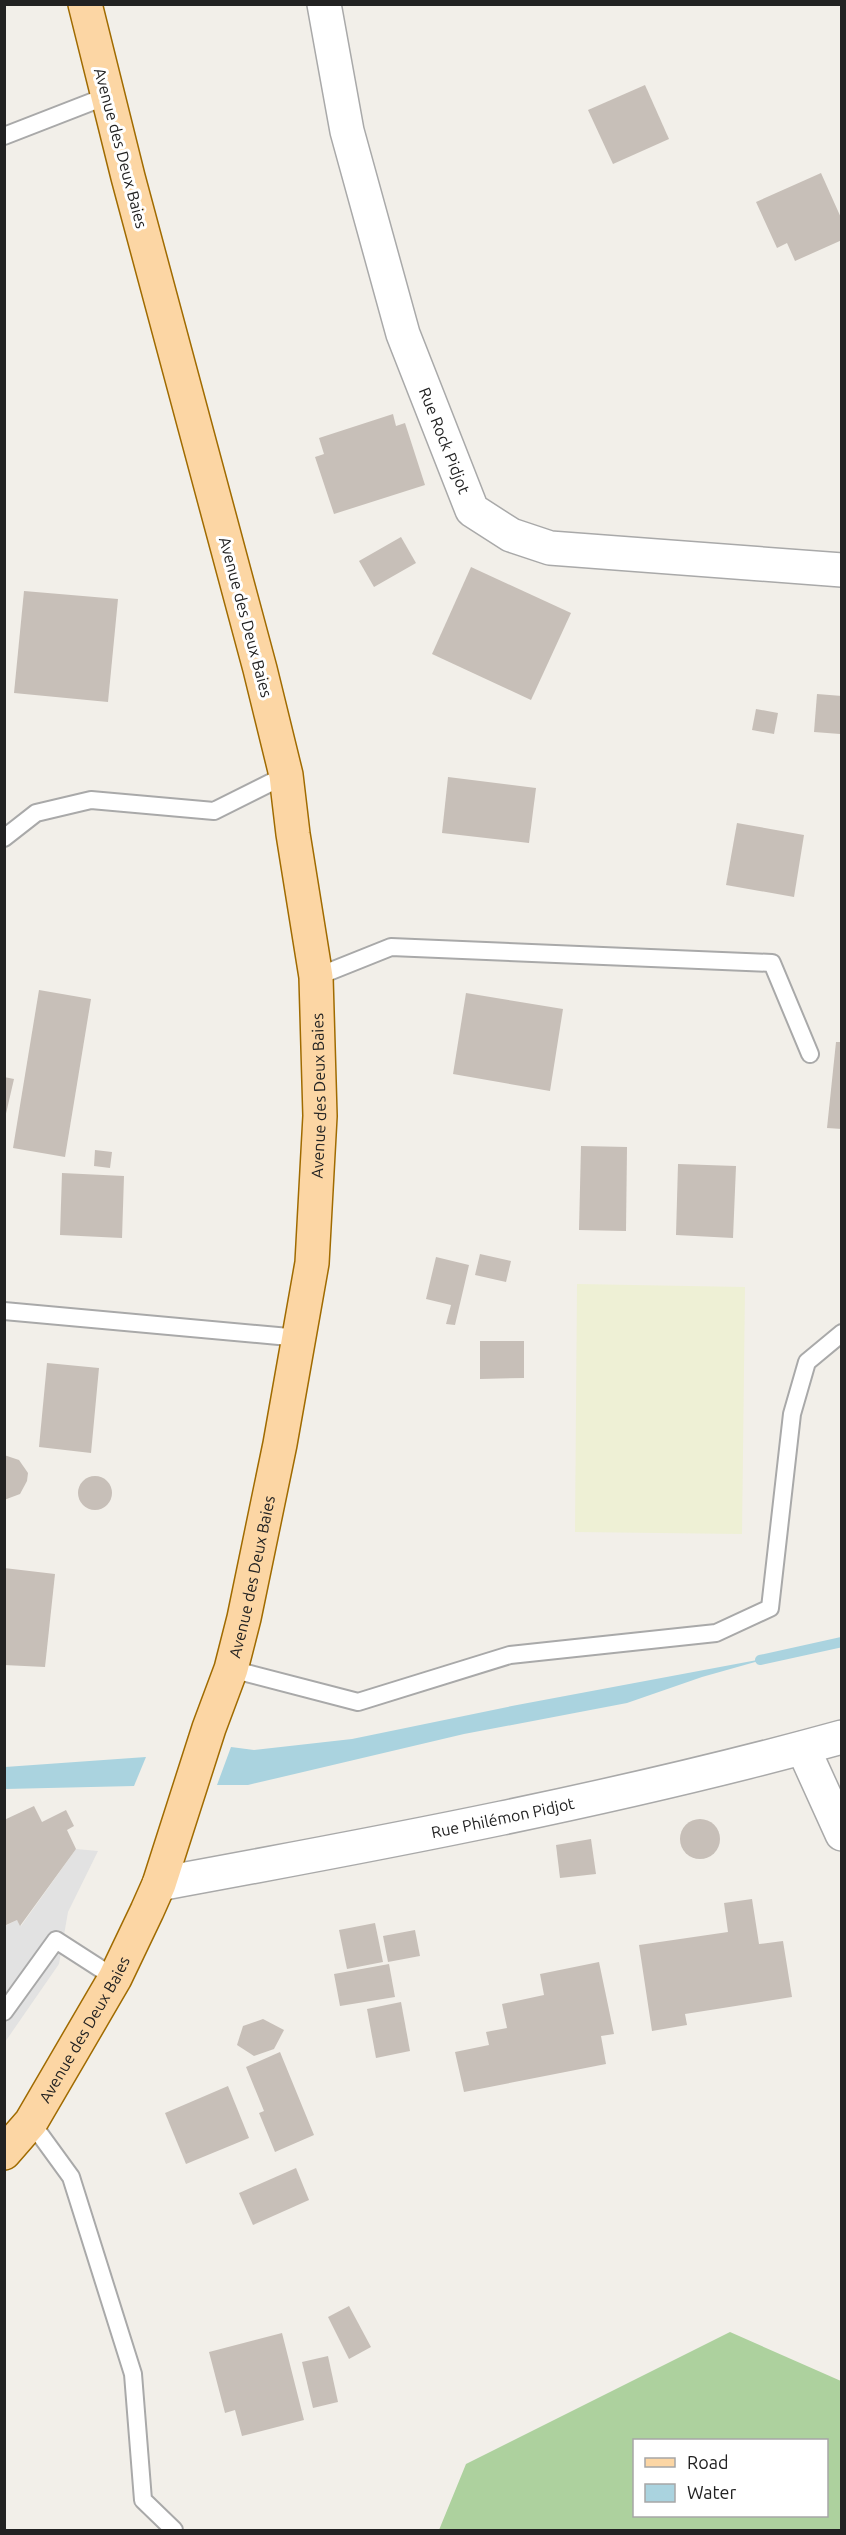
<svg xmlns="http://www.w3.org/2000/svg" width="846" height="2535" font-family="Ubuntu,sans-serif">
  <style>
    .farmland { fill: #eef0d5 }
    .forest { fill: #add19e; fill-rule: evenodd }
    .parking { fill: #e2e2e2 }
    .water { fill: #aad3df }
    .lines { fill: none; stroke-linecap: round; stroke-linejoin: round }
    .stream { stroke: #aad3df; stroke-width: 10 }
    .building { fill: #c7bfb8 }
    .lane-casing { stroke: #a9a9a9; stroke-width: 20 }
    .street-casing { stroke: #a9a9a9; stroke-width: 36 }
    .primary-casing { stroke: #a06b00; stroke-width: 36 }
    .lane { stroke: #fff; stroke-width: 16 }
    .street { stroke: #fff; stroke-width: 33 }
    .primary { stroke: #fcd6a4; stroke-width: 33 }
    .labels { text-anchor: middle; stroke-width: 6; stroke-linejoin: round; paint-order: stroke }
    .street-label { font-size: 16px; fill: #222; stroke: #fff }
  </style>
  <rect width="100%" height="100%" fill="#f2efe9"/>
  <path class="farmland" d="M577,1284L745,1287L742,1534L575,1532Z"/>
  <path class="forest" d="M730,2332L841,2381V2530H439L466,2464ZM634,2440H826V2516H634Z"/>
  <path class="parking" d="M76,1849L98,1851L68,1912L59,1964L5,2042V1926L17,1920L21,1926Z"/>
  <g class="water">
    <path d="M773,1657L702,1677L627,1703L464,1734L248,1785H217L231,1747L254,1750L352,1739L517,1705Z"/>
    <path d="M146,1757L134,1786L5,1789V1767Z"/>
  </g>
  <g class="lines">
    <path class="stream" d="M760,1660L842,1642"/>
  </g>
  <g class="building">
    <path d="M645,85L669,139L613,164L588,110Z"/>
    <path d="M821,173L842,220V240L795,261L787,243L777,248L756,202Z"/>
    <path d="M393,414L396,426L405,423L425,485L334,514L315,457L324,454L319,438Z"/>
    <path d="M401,537L416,563L374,587L359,561Z"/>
    <path d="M471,567L571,613L531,700L432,654Z"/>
    <path d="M24,591L118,599L108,702L14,693Z"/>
    <path d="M817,694L842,696L840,734L814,732Z"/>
    <path d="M756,709L778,713L774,734L752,730Z"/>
    <path d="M448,777L536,788L529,843L442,833Z"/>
    <path d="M737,823L804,835L794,897L726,885Z"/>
    <path d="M39,990L91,999L65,1157L13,1148Z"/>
    <path d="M466,993L563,1009L550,1091L453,1074Z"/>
    <path d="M836,1042H842V1129L827,1128Z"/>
    <path d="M4,1077L14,1079L5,1118H4Z"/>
    <path d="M581,1146L627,1147L626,1231L579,1230Z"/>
    <path d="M95,1150L112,1152L110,1168L94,1166Z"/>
    <path d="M678,1164L736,1166L733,1238L676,1235Z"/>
    <path d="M62,1173L124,1176L122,1238L60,1235Z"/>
    <path d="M480,1254L511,1261L506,1282L475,1275Z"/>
    <path d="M436,1257L469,1265L455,1325L446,1324L451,1305L426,1299Z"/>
    <path d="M480,1341H524V1378L480,1379Z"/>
    <path d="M47,1363L99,1368L91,1453L39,1447Z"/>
    <path d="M4,1455L19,1460L28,1473L27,1481L20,1494L4,1500Z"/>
    <circle cx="95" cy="1493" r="17"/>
    <path d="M4,1568L55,1574L45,1667L4,1665Z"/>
    <path d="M34,1806L42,1822L66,1810L74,1826L67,1830L76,1849L20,1926L17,1920L4,1926V1820Z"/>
    <circle cx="700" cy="1839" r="20"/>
    <path d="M591,1839L596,1874L560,1878L556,1845Z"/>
    <path d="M752,1899L759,1944L783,1941L792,1997L685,2014L687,2025L652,2031L639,1945L728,1932L724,1903Z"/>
    <path d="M375,1923L383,1962L347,1969L339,1930Z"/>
    <path d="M415,1930L420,1956L388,1962L383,1936Z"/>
    <path d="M599,1962L614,2034L601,2036L606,2064L464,2092L455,2052L489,2045L486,2032L507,2028L502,2004L544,1995L540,1974Z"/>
    <path d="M389,1964L395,1997L340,2006L334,1974Z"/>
    <path d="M401,2002L410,2051L376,2058L367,2009Z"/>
    <path d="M263,2019L284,2030L274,2049L254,2056L237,2045L243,2026Z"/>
    <path d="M280,2052L314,2135L275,2152L259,2113L264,2111L246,2067Z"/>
    <path d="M228,2086L249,2138L186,2164L165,2113Z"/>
    <path d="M296,2168L309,2200L253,2225L239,2193Z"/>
    <path d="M349,2306L371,2347L349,2359L328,2317Z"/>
    <path d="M282,2333L304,2420L242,2436L235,2410L225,2413L209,2352Z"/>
    <path d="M328,2356L338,2402L313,2408L302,2362Z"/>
  </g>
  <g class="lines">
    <defs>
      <g id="lane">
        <path d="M4,136L107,96"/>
        <path d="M4,838L36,813L91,800L214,811L286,775"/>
        <path d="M316,977L391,947L772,963L810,1054"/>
        <path d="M4,1311L300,1338"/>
        <path d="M231,1669L358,1702L510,1655L716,1633L770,1608L792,1414L807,1362L842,1333"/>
        <path d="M4,2012L56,1940L115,1978"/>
        <path d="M31,2122L71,2177L133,2374L143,2500L174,2530"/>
      </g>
      <g id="street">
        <path id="s1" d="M324,4L347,131L403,334L472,510L511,535L550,548L842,570"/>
        <path d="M803,1748L842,1834"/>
        <path id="s2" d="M159,1884C388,1842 617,1799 842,1737"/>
      </g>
      <g id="primary">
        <path id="s3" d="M4,2153L31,2122L115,1978L147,1911L159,1884L209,1728L231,1669L244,1618L280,1444L312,1263L320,1116L316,977L293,834L286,775L260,669L128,177L85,4"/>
      </g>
    </defs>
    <use href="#lane" class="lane-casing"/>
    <use href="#street" class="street-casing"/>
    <use href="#primary" class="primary-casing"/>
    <use href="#lane" class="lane"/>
    <use href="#street" class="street"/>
    <use href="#primary" class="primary"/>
  </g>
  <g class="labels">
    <g class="street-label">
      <text transform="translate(121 148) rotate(75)" y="6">Avenue des Deux Baies</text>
      <text dy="6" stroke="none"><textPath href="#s1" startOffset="454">Rue Rock Pidjot</textPath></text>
      <text transform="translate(246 617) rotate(75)" y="6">Avenue des Deux Baies</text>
      <text dy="6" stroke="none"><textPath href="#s3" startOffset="1120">Avenue des Deux Baies</textPath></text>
      <text dy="6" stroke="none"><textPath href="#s3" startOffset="633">Avenue des Deux Baies</textPath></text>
      <text dy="6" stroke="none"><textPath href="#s2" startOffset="350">Rue Philémon Pidjot</textPath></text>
      <text dy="6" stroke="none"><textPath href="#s3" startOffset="148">Avenue des Deux Baies</textPath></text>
    </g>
  </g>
  <rect width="846" height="2535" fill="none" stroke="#222222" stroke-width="12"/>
  <rect x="633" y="2439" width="195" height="78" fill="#ffffff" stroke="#a7a7a7" stroke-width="1.5"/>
  <rect x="645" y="2458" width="30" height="9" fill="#fcd6a4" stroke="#a7a7a7" stroke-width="1.5"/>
  <text x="687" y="2469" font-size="18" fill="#222222">Road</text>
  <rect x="645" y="2484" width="30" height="18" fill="#aad3df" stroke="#a7a7a7" stroke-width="1.5"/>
  <text x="687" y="2499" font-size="18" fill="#222222">Water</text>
</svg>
